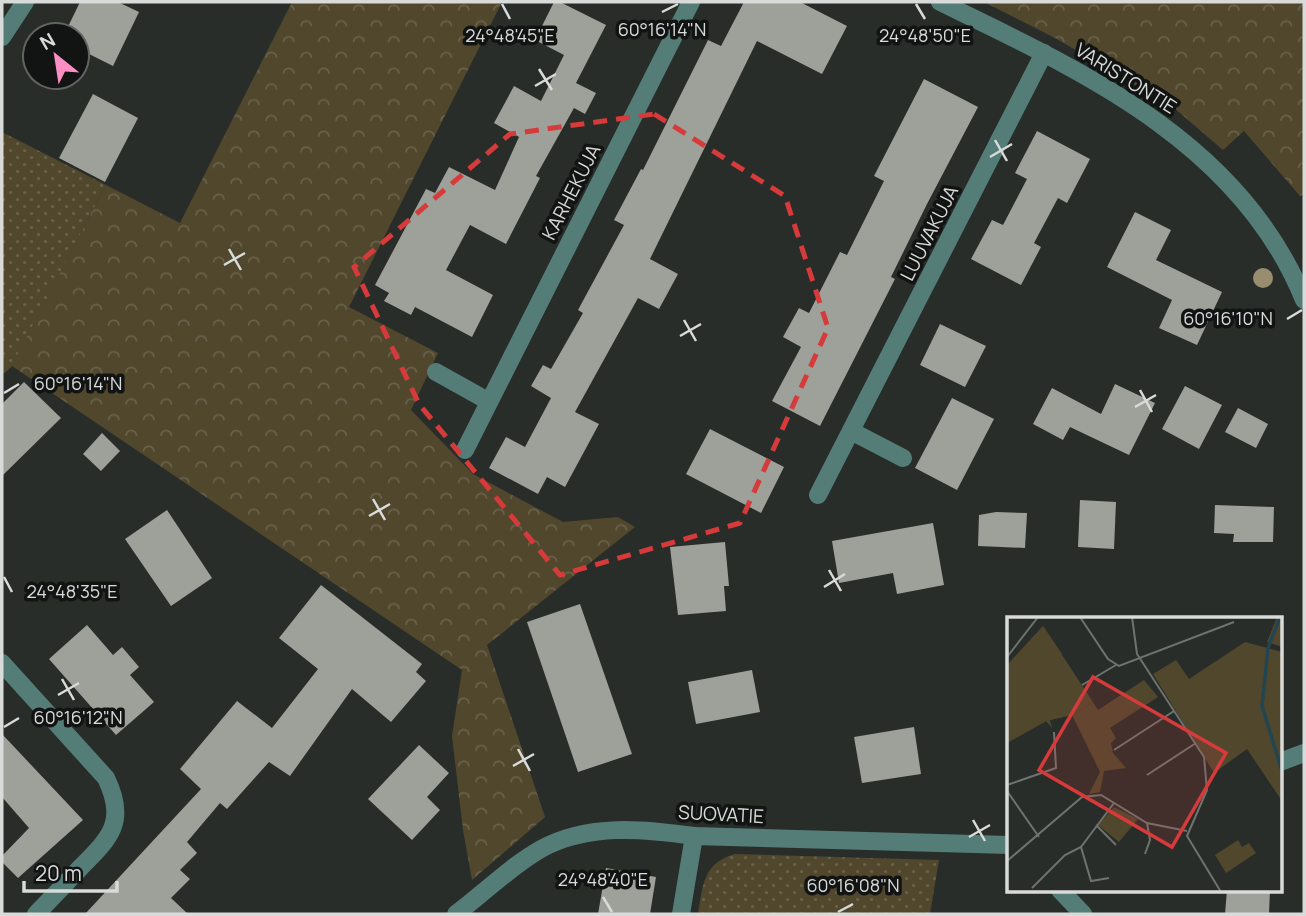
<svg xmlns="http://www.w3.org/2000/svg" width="1306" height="916" font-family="Manrope,sans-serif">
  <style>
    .grass { fill: url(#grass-dots) }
    .forest { fill: url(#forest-crowns) }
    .building { fill: #9ea09a }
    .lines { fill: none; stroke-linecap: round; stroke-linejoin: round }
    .minor { stroke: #547d78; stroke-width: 18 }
    .tree { fill: #988e6f }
    .marked { fill: none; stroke: #d63a3a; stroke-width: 5; stroke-dasharray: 14 9; stroke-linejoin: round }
    .ticks { fill: none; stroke: #d8dbd9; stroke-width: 2.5 }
    .labels { text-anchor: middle; stroke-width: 7; stroke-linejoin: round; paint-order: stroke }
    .street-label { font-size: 19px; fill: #d8dbd9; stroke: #121413 }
    .inset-river { fill: none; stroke: #234550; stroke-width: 3.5 }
    .inset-road { fill: none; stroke: #6e736f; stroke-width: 2 }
    .view { fill: #d63a3a; fill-opacity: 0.15; stroke: #d63a3a; stroke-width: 3.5 }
    .inset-edge { fill: none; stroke: #d8dbd9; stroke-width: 3.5 }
    .ticks-label { font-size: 18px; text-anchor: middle; fill: #d8dbd9; stroke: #121413; stroke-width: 7; stroke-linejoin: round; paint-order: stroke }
  </style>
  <defs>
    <pattern id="grass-dots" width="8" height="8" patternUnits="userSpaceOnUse" patternTransform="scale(1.75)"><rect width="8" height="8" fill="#51472d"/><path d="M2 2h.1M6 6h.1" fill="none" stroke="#69614b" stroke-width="1.8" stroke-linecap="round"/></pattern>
    <pattern id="forest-crowns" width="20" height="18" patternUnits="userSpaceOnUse" patternTransform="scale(1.75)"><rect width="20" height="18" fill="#51472d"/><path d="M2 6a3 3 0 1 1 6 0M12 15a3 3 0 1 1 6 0" fill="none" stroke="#69614b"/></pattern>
  </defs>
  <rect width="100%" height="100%" fill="#282d29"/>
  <g class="grass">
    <path d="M2,132L106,185L12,366L2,375Z"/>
    <path d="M735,854L939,860L930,914H698C703,885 703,863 735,854Z"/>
  </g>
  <g class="forest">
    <path d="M292,2H502L349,307L438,353L411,410L473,474L563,522L618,517L635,527L487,645L545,817L472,880L463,830L452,736L462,670L12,366L2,375V354L12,365L106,185L180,223Z"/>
    <path d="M984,2H1304V194L1300,196L1244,131L1223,150L1173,107L1055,38Z"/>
  </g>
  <g class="building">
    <path d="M80,2H118L139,12L113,66L77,48V35H64Z"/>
    <path d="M554,2H560L606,25L576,83L596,93L585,114L574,108L536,176L540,178L506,244L470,225L446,270L493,295L472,337L415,307L411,315L384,301L389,293L375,285L426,189L435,193L449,167L495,190L519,137L494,123L514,86L541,101L564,55L535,40Z"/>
    <path d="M744,2H800L847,26L822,74L757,41L650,259L678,274L659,309L638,298L575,412L599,424L565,487L547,477L538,494L489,468L506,437L525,447L551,398L531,386L543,365L551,369L583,313L578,310L624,225L614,220L641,169L643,170L708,40L721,46Z"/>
    <path d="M924,79L978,107L927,204L891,277L895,279L820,426L772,401L801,347L783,337L799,308L809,313L840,252L847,255L884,181L874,176Z"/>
    <path d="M93,94L138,118L105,182L59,158Z"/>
    <path d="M1037,131L1090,159L1067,203L1058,198L1034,243L1041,247L1021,285L971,259L992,220L1003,225L1027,179L1015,173Z"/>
    <path d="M1135,212L1171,230L1156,260L1222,292L1197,345L1159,328L1172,300L1107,267Z"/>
    <path d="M940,324L986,346L965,387L920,365Z"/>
    <path d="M24,382L61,418L2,476V404Z"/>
    <path d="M1115,384L1155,403L1129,455L1070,427L1063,440L1033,424L1052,388L1101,414Z"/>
    <path d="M1185,386L1222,405L1199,449L1162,429Z"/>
    <path d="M952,398L994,419L957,490L915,468Z"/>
    <path d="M1238,408L1268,424L1256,448L1225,432Z"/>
    <path d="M710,429L784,467L761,513L686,474Z"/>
    <path d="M102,433L120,451L101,471L83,454Z"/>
    <path d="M1080,500L1116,502L1114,549L1078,547Z"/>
    <path d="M1215,505L1274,507L1273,542H1233L1234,534L1214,533Z"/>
    <path d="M167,510L212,578L171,606L125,539Z"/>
    <path d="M996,512L1027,513L1025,548L978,546L979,515Z"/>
    <path d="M933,523L944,585L897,594L893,573L839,583L832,541Z"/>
    <path d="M725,542L729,586H724L726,611L678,615L670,547Z"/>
    <path d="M321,585L422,664L416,672L426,681L391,722L352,689L290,776L269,762L227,809L220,803L187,842L197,853L180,870L190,879L171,898L188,914H85L201,789L180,769L237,701L272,728L318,669L279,638Z"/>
    <path d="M580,604L632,754L578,772L527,622Z"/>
    <path d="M87,625L113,655L122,647L139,667L130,675L154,702L116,735L49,659Z"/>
    <path d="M752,670L760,712L696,724L688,682Z"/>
    <path d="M914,727L921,774L862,783L854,737Z"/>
    <path d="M2,734L83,820L18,878L2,862V856L29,828L2,797Z"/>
    <path d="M419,745L449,773L427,797L440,810L412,840L368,799Z"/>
    <path d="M606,868L656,877L650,914H598Z"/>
    <path d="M1227,890H1270L1269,914H1225Z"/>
  </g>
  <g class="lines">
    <g class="minor">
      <path d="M940,2C1082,71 1241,143 1304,300"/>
      <path d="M2,37L25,2"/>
      <path d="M436,372L488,401"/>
      <path d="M851,431L903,458"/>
      <path d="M465,450L691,2"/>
      <path d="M818,495L1044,53"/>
      <path d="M2,663L106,778C127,821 111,837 81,867C66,883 51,899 36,914"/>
      <path d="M1280,762L1304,753"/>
      <path d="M1060,890L1083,914"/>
      <path d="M456,914C484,893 511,866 541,849C588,823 644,829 694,836L1009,845"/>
      <path d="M681,914L694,836"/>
    </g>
  </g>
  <circle class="tree" cx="1263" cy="278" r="10"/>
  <path class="marked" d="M654,114L785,196L828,328L740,523L560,575L419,404L354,267L510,134Z"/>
  <path class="ticks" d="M502,4L510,19M916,4L925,19M662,12L678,4M539,69L552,90M535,86L556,74M995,140L1007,161M990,157L1012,144M229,249L241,270M224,265L245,253M1287,319L1302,310M684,320L696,341M680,336L701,324M1140,390L1152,412M4,393L19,384M1135,407L1156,395M373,499L385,520M369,516L390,504M829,570L841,591M4,577L12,592M824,587L845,574M62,679L74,700M58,695L79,683M4,727L19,718M518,749L530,771M513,766L534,754M973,820L985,841M969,837L990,825M603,897L612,912M838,912L853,904"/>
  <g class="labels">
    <g class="street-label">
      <text transform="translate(1126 78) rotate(32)" y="7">VARISTONTIE</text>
      <text transform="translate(571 192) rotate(-63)" y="7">KARHEKUJA</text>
      <text transform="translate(929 233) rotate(-63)" y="7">LUUVAKUJA</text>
      <text transform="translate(721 814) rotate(3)" y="7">SUOVATIE</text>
    </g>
  </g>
  <g transform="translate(1007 617)">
    <rect width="275" height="275" fill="#282d29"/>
    <path d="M270,0H275V30L260,25ZM36,9L86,85L65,98L43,103L45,111L39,104L0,126V48ZM107,190L131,202L112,225L91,208Z" fill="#51472d"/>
    <path d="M36,9L55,37L47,53L27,63L16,56L11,37ZM238,25L275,35V184L240,132L207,156L146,57L169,43L182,62ZM137,63L151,80L103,111L109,121L104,126L106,136L119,151L97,154L93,175L82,177L93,155L65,98L39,104L0,126V81L61,77L66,97L86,85L91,93Z" fill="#51472d"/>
    <path d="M231,223L235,230L242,226L249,236L219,256L208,238Z" fill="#51472d"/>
    <path class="inset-river" d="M273,0L261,31L255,89L275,154"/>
    <path class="inset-road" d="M73,0L101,42L112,49L227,5M125,0L130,37L197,140L200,173L180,219L214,275M0,40L31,0M75,68L109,48M107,133L167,94M140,158L189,126M0,168L49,151L47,115M0,174L32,220M89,208L109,228M74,230L84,264L102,261M138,237L143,223L140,206M0,244L75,180L94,178L140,206L180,214M25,271L58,238L74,230L107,186"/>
    <path class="view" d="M86,60L219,136L165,230L32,153Z"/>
    <rect width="275" height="275" class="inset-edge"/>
  </g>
  <g class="ticks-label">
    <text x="662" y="36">60°16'14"N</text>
    <text x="925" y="42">24°48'50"E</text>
    <text x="510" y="42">24°48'45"E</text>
    <text x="1228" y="325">60°16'10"N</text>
    <text x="78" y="390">60°16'14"N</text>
    <text x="72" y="598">24°48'35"E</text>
    <text x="78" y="724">60°16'12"N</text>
    <text x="603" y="886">24°48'40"E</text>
    <text x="853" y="892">60°16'08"N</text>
  </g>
  <rect width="1306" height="916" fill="none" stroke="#d8dbd9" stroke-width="7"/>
  <g transform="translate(56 56) rotate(330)"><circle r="33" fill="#121413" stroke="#616462" stroke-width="2"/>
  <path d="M0-5L12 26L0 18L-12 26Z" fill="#fb8fc4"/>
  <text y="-10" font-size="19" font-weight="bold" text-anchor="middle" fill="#d8dbd9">N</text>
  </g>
  <path d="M24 881v10h93v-10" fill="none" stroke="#d8dbd9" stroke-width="3.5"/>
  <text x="35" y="881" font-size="21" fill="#d8dbd9" stroke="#121413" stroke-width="5" paint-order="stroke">20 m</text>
</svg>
